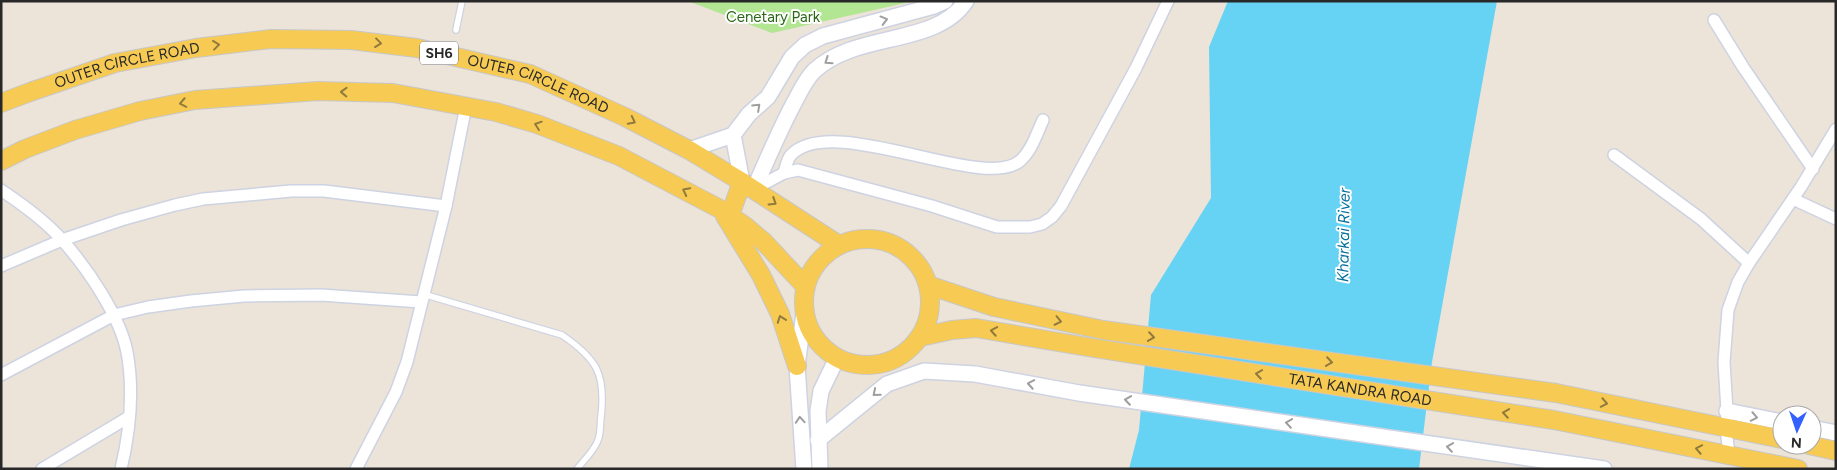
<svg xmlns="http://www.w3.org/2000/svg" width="1837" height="470" font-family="Figtree,sans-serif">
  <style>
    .green { fill: #b2e692 }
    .water { fill: #66d3f4 }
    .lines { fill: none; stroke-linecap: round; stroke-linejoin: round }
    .lane-casing { stroke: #ced3e2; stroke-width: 8 }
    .street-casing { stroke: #ced3e2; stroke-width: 14 }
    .secondary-casing { stroke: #ced3e2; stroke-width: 18 }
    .primary-casing { stroke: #c7c7c7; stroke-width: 20 }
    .lane { stroke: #fff; stroke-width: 5.5 }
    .street { stroke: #fff; stroke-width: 11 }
    .secondary { stroke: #fff; stroke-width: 15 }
    .primary { stroke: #f7cb53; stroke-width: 18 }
    .oneway { stroke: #9e9e9e }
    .oneway2 { stroke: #907a3e }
    .labels { text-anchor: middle; stroke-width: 4; stroke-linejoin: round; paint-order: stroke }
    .shield { fill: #fff; stroke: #686868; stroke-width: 1 }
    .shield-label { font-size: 14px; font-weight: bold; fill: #282828 }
    .park-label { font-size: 15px; fill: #2a6816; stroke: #fff }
    .street-label { font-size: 15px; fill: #282828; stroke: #fff }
    .water-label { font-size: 16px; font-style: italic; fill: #076f9e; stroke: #fff }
  </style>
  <rect width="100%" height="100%" fill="#ece3d9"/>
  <path class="green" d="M688,1H914L772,33Z"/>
  <path class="water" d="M1228,1H1497L1432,362L1419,469H1129L1139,430L1151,295L1211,198L1209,47Z"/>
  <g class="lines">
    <defs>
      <g id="lane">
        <path d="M456,30L462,1"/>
        <path d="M423,294L562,335C597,359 606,374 601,417C600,424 601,433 598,440C595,450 584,460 577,469"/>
      </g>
      <g id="street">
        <path d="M1714,20L1743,67L1813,169"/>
        <path d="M1614,155L1701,219L1749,263"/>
        <path d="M784,173C786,167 787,159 791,155C833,111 986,194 1021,160C1032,150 1037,133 1043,120"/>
        <path d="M754,189L784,173L798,170L932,206L997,227H1030L1042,224L1052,217L1061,206L1136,68L1168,1"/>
        <path d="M1,190C22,204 46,221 63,241C87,268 120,316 127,352C134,390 130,431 121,469"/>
        <path d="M1793,199L1836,219"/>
        <path d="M1,266L62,240L121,220L175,205L203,199L291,191H324L446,206"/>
        <path d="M1,375L114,315L148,307L191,301L244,296L321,295L421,302"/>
        <path d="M1729,455L1726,428L1727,411L1724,362L1728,310L1738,282L1749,263L1801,187L1836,129"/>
        <path d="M42,469L129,417"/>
        <path d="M356,469L396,392L407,362L446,206L466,106"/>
      </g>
      <g id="secondary">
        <path d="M733,135L742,182"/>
        <path d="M689,150L733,135L749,114L768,97L792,57L805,45L823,36L934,6L945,1"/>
        <path d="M754,189C767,160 779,131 794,103C800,92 805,80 814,71C856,31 936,47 966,1"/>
        <path d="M1727,411L1782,422"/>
        <path d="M1812,428L1836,433"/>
        <path d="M818,440L887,384L924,371L975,374L1079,393L1604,469"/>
        <path d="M804,469L797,366L804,313"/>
        <path d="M820,469L818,411L821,391L837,358"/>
      </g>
      <g id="primary">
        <path id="s1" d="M1,103L30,92L115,63L196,48L271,39L351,40L417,48L530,74L625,117L689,150L742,182L839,245"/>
        <path d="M1,161L25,149L75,130L140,111L195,100L318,91L393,93L496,112L537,124L619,156L720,209L745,226L764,242L805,286"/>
        <path d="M730,215L742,182"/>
        <path d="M725,216L761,275L780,314L797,366"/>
        <circle cx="867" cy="302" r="63"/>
        <path d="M928,285L994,307L1103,330L1556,393L1782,439"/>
        <path id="s2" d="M920,337L952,330L976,328L1094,348L1554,420L1798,469"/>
        <path d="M1809,445L1836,451"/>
      </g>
    </defs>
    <use href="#lane" class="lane-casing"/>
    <use href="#street" class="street-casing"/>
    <use href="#secondary" class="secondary-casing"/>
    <use href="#primary" class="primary-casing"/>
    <use href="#lane" class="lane"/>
    <use href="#street" class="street"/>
    <use href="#secondary" class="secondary"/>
    <use href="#primary" class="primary"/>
  </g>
  <defs><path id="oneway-chevron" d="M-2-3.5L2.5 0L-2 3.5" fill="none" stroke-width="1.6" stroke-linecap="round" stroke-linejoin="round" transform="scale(1.25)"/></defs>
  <g class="oneway">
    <use href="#oneway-chevron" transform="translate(884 20) rotate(-15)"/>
    <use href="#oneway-chevron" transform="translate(828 61) rotate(146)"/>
    <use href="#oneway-chevron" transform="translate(757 107) rotate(-43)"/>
    <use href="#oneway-chevron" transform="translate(1031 384) rotate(-170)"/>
    <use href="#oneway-chevron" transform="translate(876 393) rotate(140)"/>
    <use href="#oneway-chevron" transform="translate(1128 400) rotate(-172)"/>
    <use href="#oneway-chevron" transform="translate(1754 417) rotate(11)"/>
    <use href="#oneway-chevron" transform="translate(800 420) rotate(-94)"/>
    <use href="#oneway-chevron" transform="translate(1289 423) rotate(-172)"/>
    <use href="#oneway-chevron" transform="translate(1450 447) rotate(-172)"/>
  </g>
  <g class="oneway2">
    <use href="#oneway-chevron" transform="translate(378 43) rotate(7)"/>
    <use href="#oneway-chevron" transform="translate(216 45) rotate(-7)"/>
    <use href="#oneway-chevron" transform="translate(344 92) rotate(-178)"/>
    <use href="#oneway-chevron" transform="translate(183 103) rotate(169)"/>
    <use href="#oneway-chevron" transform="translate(632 121) rotate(27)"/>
    <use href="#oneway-chevron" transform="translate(538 125) rotate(-161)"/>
    <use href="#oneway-chevron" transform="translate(686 191) rotate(-153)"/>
    <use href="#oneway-chevron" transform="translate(773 202) rotate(32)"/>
    <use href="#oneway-chevron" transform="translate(781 319) rotate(-110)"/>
    <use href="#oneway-chevron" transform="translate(1058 321) rotate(12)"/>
    <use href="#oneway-chevron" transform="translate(994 331) rotate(-170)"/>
    <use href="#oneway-chevron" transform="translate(1151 337) rotate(8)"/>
    <use href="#oneway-chevron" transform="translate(1329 362) rotate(8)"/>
    <use href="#oneway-chevron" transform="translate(1259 374) rotate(-171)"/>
    <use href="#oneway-chevron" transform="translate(1604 403) rotate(11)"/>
    <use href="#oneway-chevron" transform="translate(1506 413) rotate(-171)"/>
    <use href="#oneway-chevron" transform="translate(1699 449) rotate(-169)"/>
  </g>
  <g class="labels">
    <rect class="shield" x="420" y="41.5" width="38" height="23" rx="4"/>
    <g class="shield-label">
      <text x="439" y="58">SH6</text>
    </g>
    <g class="park-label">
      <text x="773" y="22">Cenetary Park</text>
    </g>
    <g class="street-label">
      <text dy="5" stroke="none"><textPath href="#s1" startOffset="132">OUTER CIRCLE ROAD</textPath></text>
      <text dy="5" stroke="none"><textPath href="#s1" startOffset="552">OUTER CIRCLE ROAD</textPath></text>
      <text dy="5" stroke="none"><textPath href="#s2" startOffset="446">TATA KANDRA ROAD</textPath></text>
    </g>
    <g class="water-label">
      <text transform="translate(1343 235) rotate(-89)" y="6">Kharkai River</text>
    </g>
  </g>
  <rect width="1837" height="470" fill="none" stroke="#282828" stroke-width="5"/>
  <g transform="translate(1797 430) rotate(183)"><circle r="24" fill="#ffffff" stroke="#a9a9a9"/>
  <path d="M0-4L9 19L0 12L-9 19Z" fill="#3360ff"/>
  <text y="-8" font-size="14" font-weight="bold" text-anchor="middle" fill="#282828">N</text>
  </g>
</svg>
